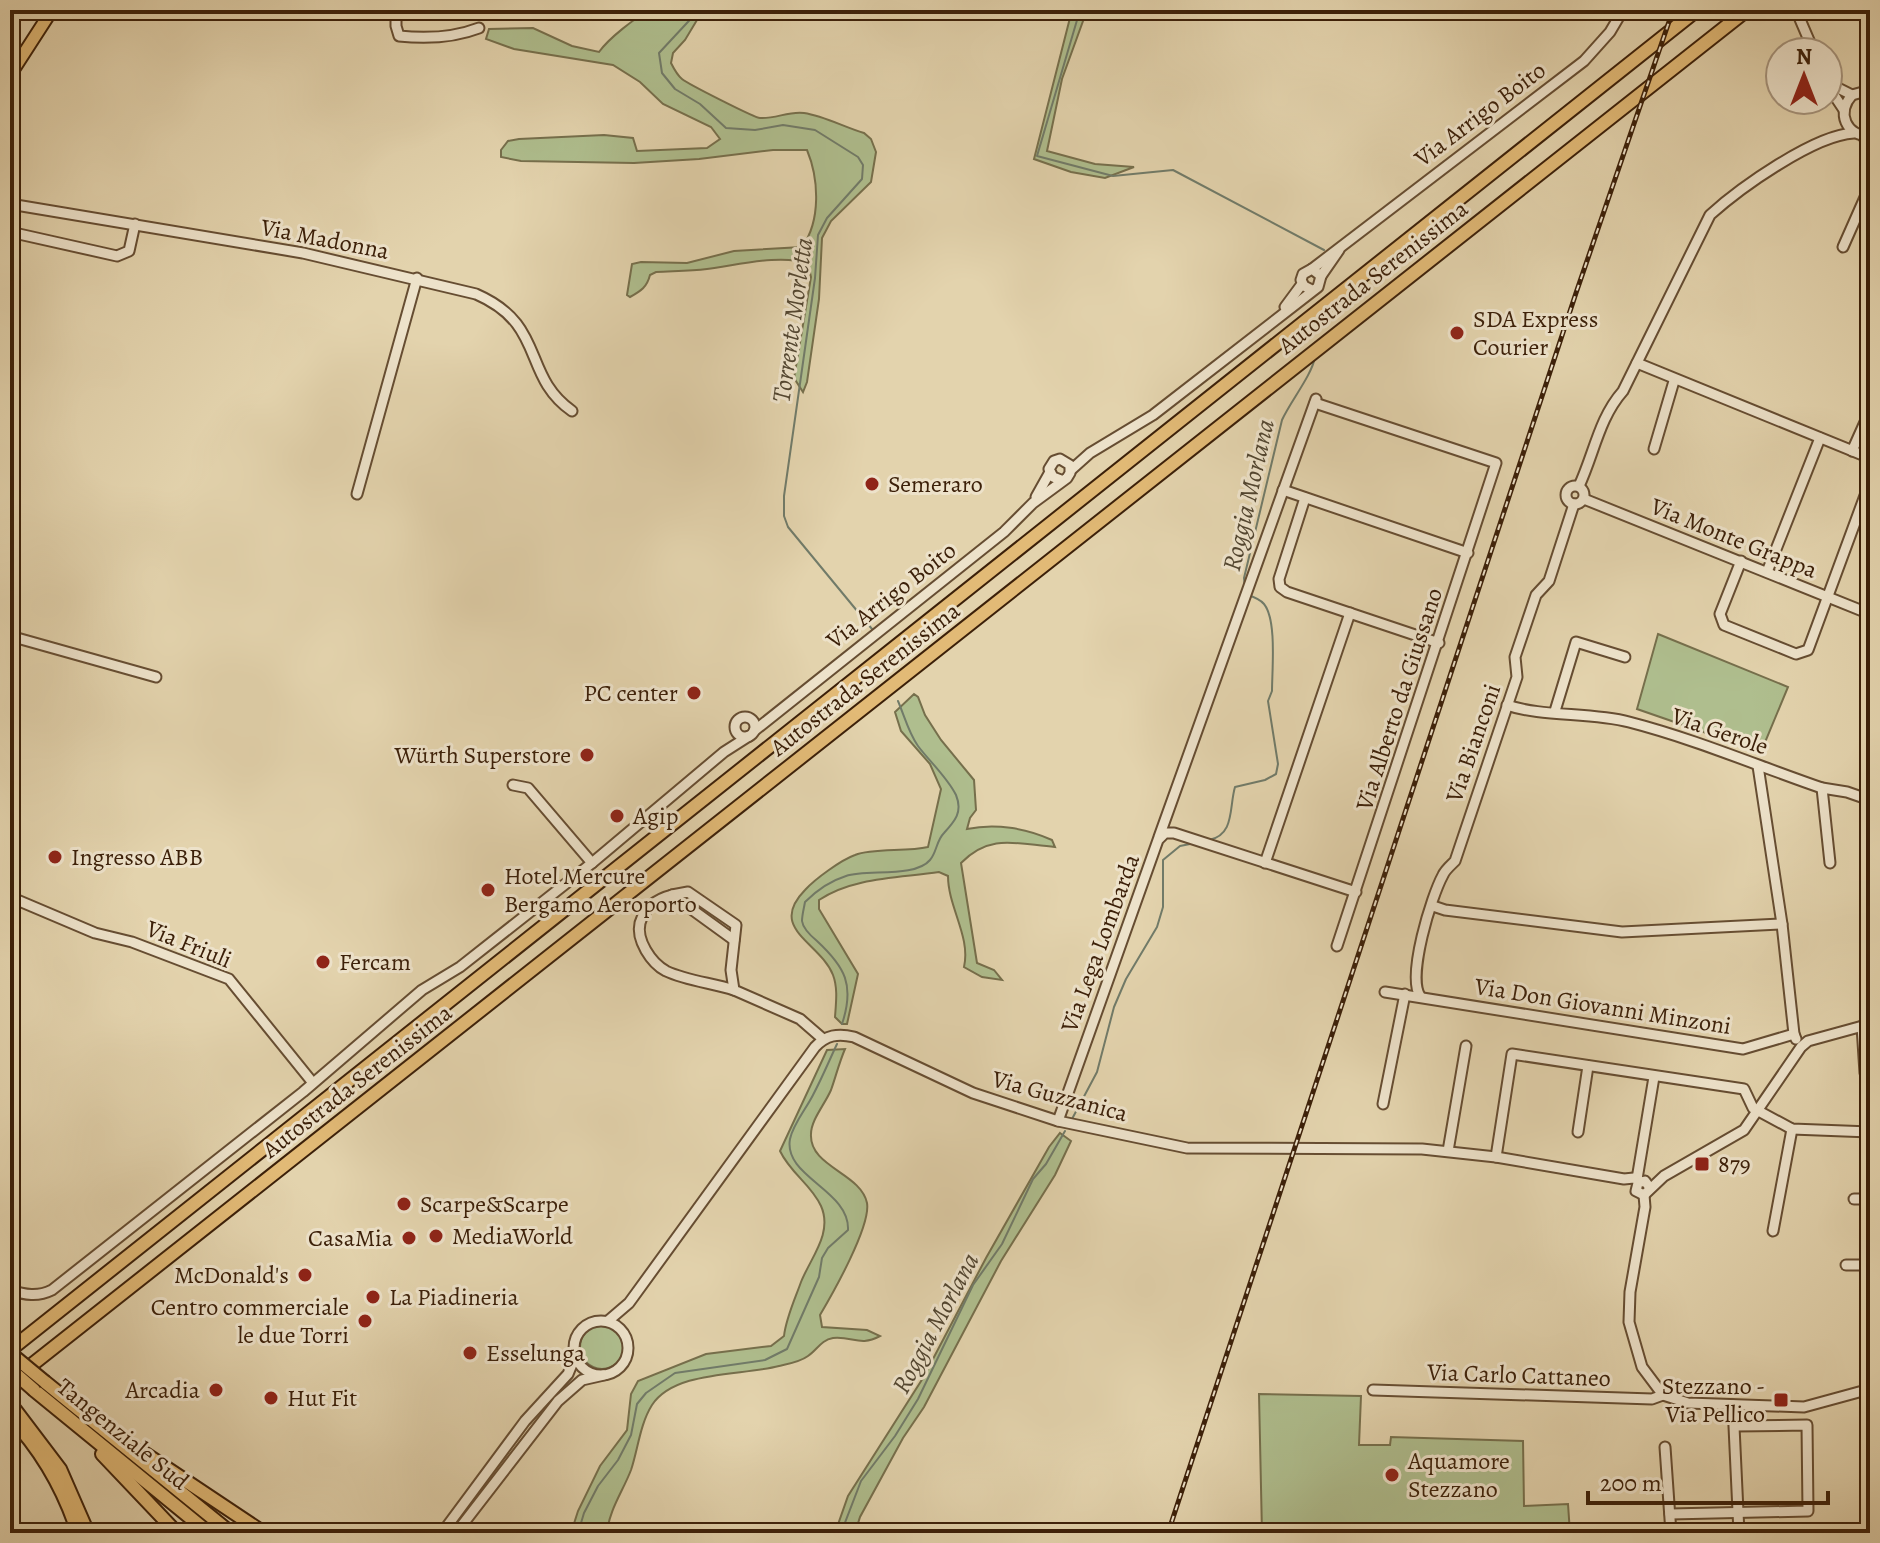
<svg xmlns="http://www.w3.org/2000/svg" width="1880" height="1543" font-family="Alegreya,serif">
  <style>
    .green { fill: #afbe8e; stroke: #766f4c; stroke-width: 2 }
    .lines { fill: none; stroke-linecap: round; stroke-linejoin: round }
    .stream { stroke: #717b69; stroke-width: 2 }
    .minor-casing { stroke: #664d32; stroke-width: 13 }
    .major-casing { stroke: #3c2009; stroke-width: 15 }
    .highway-casing { stroke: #3c2009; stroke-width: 16 }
    .minor { stroke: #ede2ca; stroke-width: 9 }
    .major { stroke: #e2ba76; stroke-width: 11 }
    .highway { stroke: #e2ba76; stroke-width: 12 }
    .rail-casing { stroke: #3c2009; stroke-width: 5 }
    .rail { stroke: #ede2ca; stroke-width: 2; stroke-dasharray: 6; stroke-linecap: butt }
    .highway-bridge-casing { stroke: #3c2009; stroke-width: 16; stroke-linecap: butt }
    .highway-bridge { stroke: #e2ba76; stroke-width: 12 }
    .poi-dot { fill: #8f2418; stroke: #ede2ca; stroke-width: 3 }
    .labels { text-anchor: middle; stroke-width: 6; stroke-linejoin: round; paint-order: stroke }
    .street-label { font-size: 24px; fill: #3c2009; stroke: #ede2ca }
    .poi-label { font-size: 24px; fill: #3c2009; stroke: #ede2ca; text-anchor: start }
    .water-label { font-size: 26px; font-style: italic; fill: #524631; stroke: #ede2ca }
  </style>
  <rect width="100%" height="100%" fill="#e3d3ad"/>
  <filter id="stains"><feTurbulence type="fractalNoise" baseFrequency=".0025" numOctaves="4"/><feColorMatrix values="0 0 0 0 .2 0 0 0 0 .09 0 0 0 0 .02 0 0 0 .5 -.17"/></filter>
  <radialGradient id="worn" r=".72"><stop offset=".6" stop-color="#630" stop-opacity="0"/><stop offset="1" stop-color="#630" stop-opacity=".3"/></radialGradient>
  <g class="green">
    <path d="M649,10H703L685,40L673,53L671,63C674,69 677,75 682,79C688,84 755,118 760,118C776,119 788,111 804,113C824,116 844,127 864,133L871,139L876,152L871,182L831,221L822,238L819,299L807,382L803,392L794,378L811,277L808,264C782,253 734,266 707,269C690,271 673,271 656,272L650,275C647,287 641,291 630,297L627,295L632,264L641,262L687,263L734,251L802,247C821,221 819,179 807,150H773L699,159L634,163L521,161L501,157V150L508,141L519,139L604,135L633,138L637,151L707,148L720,139L711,127L663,104L640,82L613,65L514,49L486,39L489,29L533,28L572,46L599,52C609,38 634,19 649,10Z"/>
    <path d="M1072,10H1087L1062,79L1047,151L1095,164L1134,167L1105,178L1071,172L1034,159Z"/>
    <path d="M1658,634L1788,687L1761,752L1637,709Z"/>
    <path d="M914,694L918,697L925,715L941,740L974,780L976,810L970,818L967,829C995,823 1026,828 1052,840L1055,847C1017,844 990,833 961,863L977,963L994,970L1002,980L982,977L964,967C971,937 948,907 948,876L939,872C900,878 853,877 819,900V909L858,974L847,1024H842L835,1017C836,1003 838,988 833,975C820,942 767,929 805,890C815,879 841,860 855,855C873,848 906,852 928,847L941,789L930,764L901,731L895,712Z"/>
    <path d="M845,1049C839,1063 836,1076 831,1090C825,1104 811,1120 811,1134C809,1167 861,1173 867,1203C871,1226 833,1293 820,1315L822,1327L867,1330L880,1336C860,1347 853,1336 833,1338C821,1340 817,1350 808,1356C800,1362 788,1364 779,1366C742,1376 675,1370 652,1405C640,1424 638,1449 631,1470C623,1491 609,1510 607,1533H571L578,1511L600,1466L627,1430L631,1394L638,1381L706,1354L771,1346L784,1336C786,1318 795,1299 801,1282C811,1257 833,1233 821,1206C811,1184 791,1174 780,1151L827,1050Z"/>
    <path d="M1060,1133L1071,1141L1055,1175L1001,1261L924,1407L903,1438L860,1517L855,1533H835L848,1496L923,1378L986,1258L1049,1147Z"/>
    <circle cx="602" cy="1347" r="22"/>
    <path d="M1259,1394L1361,1396L1359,1445H1390L1391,1437L1523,1441L1524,1506L1568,1504L1570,1533H1262Z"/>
  </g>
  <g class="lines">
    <g class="stream">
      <path d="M699,10L659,53L662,73L675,89L700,104L726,128L755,130L783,125L815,130L858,157L863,165L862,179L827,218L818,235L815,278L784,496V516L788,527L872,629"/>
      <path d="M1080,10L1037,156L1113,176L1173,170L1324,250"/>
      <path d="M1245,589L1244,578L1282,420C1290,402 1312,375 1315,357"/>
      <path d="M1209,840C1235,835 1229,807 1235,787L1265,780L1276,774L1278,764L1268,701L1272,691C1272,670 1277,620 1264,604C1260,599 1254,597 1248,595"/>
      <path d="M842,1024C855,985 845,967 817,941C811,936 803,929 802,921C802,915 804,908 805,902C817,890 830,881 846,876C867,869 915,878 930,860C937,852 936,841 944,833C955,821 963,812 956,795C947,777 930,762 918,746C909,734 904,715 898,701"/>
      <path d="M1072,1119L1097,1072L1114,1007L1126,979L1157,927L1163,907V860L1180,846L1195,843"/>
      <path d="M578,1533L584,1513L598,1486L618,1460L631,1435L637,1404L646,1393L675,1373L765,1360L787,1349L819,1277L822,1258L828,1248L848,1230C850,1190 783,1177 790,1139C793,1124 806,1109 813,1095C822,1078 829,1061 837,1044"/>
      <path d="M841,1533L861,1481L895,1436L918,1399L973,1285L1002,1244L1033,1179L1046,1164L1065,1131"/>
    </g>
    <defs>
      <g id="minor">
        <path d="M396,10V26L399,36C427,39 453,38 479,28"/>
        <path d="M1796,10L1814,52"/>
        <path d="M1828,78L1834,86L1852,95"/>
        <path d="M1828,86L1844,110"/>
        <path d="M1870,90L1852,95C1836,113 1846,136 1870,136"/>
        <path d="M1863,136L1870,147"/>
        <path d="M10,204L303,253L476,294C547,325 521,375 572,411"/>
        <path d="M10,232L117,256L129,251L135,224"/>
        <path d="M1843,247L1870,186"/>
        <path d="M1312,269L1584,61L1610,32L1623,10"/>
        <path d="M1321,276L1339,250"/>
        <path d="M1285,307L1302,284"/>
        <path d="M1637,363L1870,458"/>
        <path d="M1315,403L1496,463L1337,946"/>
        <path d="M1654,449L1674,381"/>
        <path d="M1852,451L1870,411"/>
        <path d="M1071,470L1090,453L1153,415L1318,287L1321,276L1312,269L1303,274L1301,280L1304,286L1312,290"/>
        <circle cx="1575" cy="495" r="9"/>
        <path d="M1579,486C1594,454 1599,418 1623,391L1710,215C1740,188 1814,135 1854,133"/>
        <path d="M1283,490L1468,553"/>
        <path d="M357,494L417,278"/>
        <path d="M1036,497L1050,472"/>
        <path d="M1305,498L1279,579L1280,587L1287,592L1439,643"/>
        <path d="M1584,499L1870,614"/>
        <path d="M1741,561L1720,614L1724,625L1796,654L1808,650L1870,482"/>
        <path d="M1767,572L1820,438"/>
        <path d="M10,636L156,677"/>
        <path d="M1507,705C1541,717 1591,712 1629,722C1695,739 1758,766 1822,788L1847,792L1870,800"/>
        <path d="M1555,711L1576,642L1625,657"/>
        <circle cx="745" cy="727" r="10"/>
        <path d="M754,731L1004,532L1033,503L1067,478L1070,473V465L1060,459L1054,461L1049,469L1053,477L1061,480"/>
        <path d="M1758,766L1782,924L1794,1034L1796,1039"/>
        <path d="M513,785L528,788L592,863"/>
        <path d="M1822,788L1830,863"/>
        <path d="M1159,837L1316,399"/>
        <path d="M1265,863L1350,613"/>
        <path d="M672,895L688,892L736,925L731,970L734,990L800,1019L823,1039"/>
        <path d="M10,897L95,933L132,942L229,979L313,1083"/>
        <path d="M1433,906L1445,910L1622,932L1782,924"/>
        <path d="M734,940L672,895C656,899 645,907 640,923C636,940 651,963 666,971C687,981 713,983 734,990"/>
        <path d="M1866,946L1870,970"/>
        <path d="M1385,992L1743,1049L1794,1034"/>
        <path d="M1420,996C1407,976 1431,897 1443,875C1445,870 1451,865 1455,861L1517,677L1515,657L1536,595L1549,581L1574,504"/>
        <path d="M1862,1026L1865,1073"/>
        <path d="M1383,1104L1405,994"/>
        <path d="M1058,1121L1158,840L1165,833H1174L1356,892"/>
        <path d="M1578,1132L1588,1066"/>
        <path d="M1448,1151L1466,1046"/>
        <path d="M1496,1157L1512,1054L1744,1089L1753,1108L1792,1129L1870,1132"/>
        <path d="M1637,1179L1654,1077"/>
        <path d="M1644,1195L1645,1207L1630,1292L1629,1322L1642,1367L1663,1395L1688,1403L1804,1407L1870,1389"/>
        <path d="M1644,1195L1664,1176L1744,1130L1801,1047L1808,1041L1870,1024"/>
        <path d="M1644,1195L1636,1191L1638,1183L1645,1181L1650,1188"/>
        <path d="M1854,1199H1870"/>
        <path d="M1773,1231L1792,1129"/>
        <path d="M1846,1265H1870"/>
        <path d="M10,1290C25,1295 38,1297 52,1290L303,1092L422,990L460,967L592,863L724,752L749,736"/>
        <circle cx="601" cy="1348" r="27"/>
        <path d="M608,1321L629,1303L815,1047C826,1035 838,1033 854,1037L973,1093L1058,1121L1187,1148L1422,1149L1496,1157L1624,1179L1634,1178L1640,1181"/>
        <path d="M1373,1390L1652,1399L1663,1395"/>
        <path d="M1733,1405L1739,1533"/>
        <path d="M1665,1447L1671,1533"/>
        <path d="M1670,1514L1808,1511L1807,1425L1736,1426"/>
        <path d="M442,1533L525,1421L568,1374L575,1357"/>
        <path d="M456,1533L558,1401L582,1380L604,1375"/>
      </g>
      <path id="major" d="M10,75L52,10"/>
      <g id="highway">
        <path d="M10,1350L1697,10"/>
        <path d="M10,1382L1747,10"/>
        <path d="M45,1382L231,1533"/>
        <path d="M34,1390L209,1533"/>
        <path d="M10,1403L60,1469L88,1533"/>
        <path d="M10,1417C41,1450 64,1490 78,1533"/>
        <path d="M141,1451L264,1533"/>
        <path d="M102,1454L177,1533"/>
      </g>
    </defs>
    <use href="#minor" class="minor-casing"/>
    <use href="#major" class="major-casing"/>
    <use href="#highway" class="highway-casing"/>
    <use href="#minor" class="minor"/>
    <use href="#major" class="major"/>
    <use href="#highway" class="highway"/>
    <defs>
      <path id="rail" d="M1168,1533L1576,293L1673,10"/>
    </defs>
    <use href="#rail" class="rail-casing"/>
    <use href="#rail" class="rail"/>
    <defs>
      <g id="highway-bridge">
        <path d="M10,1353L45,1382"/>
        <path d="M10,1369L34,1390"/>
      </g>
    </defs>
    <use href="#highway-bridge" class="highway-bridge-casing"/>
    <use href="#highway-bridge" class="highway-bridge"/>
  </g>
  <g class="poi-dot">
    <circle cx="1457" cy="333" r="8"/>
    <circle cx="872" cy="484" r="8"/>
    <circle cx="694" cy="693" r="8"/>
    <circle cx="587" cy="755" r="8"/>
    <circle cx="617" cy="816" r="8"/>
    <circle cx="55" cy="857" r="8"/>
    <circle cx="488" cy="890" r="8"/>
    <circle cx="323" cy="962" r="8"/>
    <rect x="1694" y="1156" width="16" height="16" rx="4"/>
    <circle cx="404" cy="1204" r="8"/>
    <circle cx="436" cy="1236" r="8"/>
    <circle cx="409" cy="1238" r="8"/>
    <circle cx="305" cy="1275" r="8"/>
    <circle cx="373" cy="1297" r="8"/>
    <circle cx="365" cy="1321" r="8"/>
    <circle cx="470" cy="1353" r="8"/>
    <circle cx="216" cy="1390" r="8"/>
    <circle cx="271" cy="1398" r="8"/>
    <rect x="1773" y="1392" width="16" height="16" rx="4"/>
    <circle cx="1392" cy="1475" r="8"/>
  </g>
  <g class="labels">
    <g class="street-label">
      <text transform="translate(1480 114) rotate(-37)" y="8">Via Arrigo Boito</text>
      <text transform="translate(325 239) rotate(11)" y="8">Via Madonna</text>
      <text transform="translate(1373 277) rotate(-38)" y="8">Autostrada Serenissima</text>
      <text transform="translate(1734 538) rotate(22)" y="8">Via Monte Grappa</text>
      <text transform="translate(891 595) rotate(-38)" y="8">Via Arrigo Boito</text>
      <text transform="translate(865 679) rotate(-38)" y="8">Autostrada Serenissima</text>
      <text transform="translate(1399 699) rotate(-72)" y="8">Via Alberto da Giussano</text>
      <text transform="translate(1720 731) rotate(19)" y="8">Via Gerole</text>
      <text transform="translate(1473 743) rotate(-71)" y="8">Via Bianconi</text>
      <text transform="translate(1100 943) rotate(-70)" y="8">Via Lega Lombarda</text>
      <text transform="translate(189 944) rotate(22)" y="8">Via Friuli</text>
      <text transform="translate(1603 1006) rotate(9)" y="8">Via Don Giovanni Minzoni</text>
      <text transform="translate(357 1081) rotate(-38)" y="8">Autostrada Serenissima</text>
      <text transform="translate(1060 1096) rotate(15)" y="8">Via Guzzanica</text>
      <text transform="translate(1519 1375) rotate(2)" y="8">Via Carlo Cattaneo</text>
      <text transform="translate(123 1434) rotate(39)" y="8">Tangenziale Sud</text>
    </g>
    <g class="poi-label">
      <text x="1473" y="327">SDA Express<tspan x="1473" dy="28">Courier</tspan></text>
      <text x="888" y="492">Semeraro</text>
      <text x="678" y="701" text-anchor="end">PC center</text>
      <text x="571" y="763" text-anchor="end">Würth Superstore</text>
      <text x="633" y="824">Agip</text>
      <text x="71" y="865">Ingresso ABB</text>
      <text x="504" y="884">Hotel Mercure<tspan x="504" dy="28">Bergamo Aeroporto</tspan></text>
      <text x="339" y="970">Fercam</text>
      <text x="1718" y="1172">879</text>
      <text x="420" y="1212">Scarpe&amp;Scarpe</text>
      <text x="452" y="1244">MediaWorld</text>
      <text x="393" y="1246" text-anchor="end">CasaMia</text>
      <text x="289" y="1283" text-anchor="end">McDonald's</text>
      <text x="389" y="1305">La Piadineria</text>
      <text x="349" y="1315" text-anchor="end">Centro commerciale<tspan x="349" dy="28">le due Torri</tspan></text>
      <text x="486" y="1361">Esselunga</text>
      <text x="1765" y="1394" text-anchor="end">Stezzano -<tspan x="1765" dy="28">Via Pellico</tspan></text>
      <text x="200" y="1398" text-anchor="end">Arcadia</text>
      <text x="287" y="1406">Hut Fit</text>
      <text x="1408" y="1469">Aquamore<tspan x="1408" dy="28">Stezzano</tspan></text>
    </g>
    <g class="water-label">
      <text transform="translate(792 320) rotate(-82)" y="9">Torrente Morletta</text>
      <text transform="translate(1248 495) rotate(-77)" y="9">Roggia Morlana</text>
      <text transform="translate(935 1323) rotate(-62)" y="9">Roggia Morlana</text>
    </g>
  </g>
  <rect width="1880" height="1543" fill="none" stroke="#e3d3ad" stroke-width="40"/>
  <rect x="12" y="12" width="1856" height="1519" fill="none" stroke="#3c2009" stroke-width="4"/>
  <rect x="20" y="20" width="1840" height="1503" fill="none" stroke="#3c2009" stroke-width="2"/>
  <g transform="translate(1804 76)"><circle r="38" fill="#ede2ca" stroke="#a6947d" stroke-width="2"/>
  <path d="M0-6L14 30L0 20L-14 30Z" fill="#8f2418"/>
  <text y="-12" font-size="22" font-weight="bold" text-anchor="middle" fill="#3c2009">N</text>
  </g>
  <path d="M1588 1491v12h240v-12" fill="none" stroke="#3c2009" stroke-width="4"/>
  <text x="1600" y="1491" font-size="24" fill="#3c2009" stroke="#ede2ca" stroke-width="6" paint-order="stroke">200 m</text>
  <rect width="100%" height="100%" filter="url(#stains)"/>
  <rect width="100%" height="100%" fill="url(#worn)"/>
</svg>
